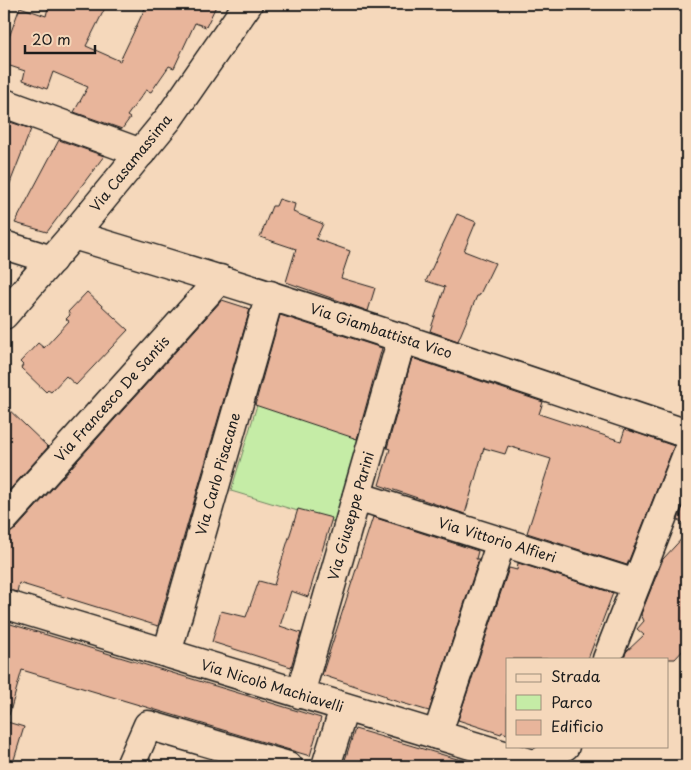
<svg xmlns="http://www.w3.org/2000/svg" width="691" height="770" font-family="'Playpen Sans',sans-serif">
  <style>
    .green { fill: #c5eca6; stroke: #708461 }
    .building { fill: #e8b59b; stroke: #1c1c1c }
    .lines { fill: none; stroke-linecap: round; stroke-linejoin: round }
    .minor-casing { stroke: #1c1c1c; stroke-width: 31 }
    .minor { stroke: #f5d8bb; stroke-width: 28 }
    .labels { text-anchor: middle; stroke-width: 4.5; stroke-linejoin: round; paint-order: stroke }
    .street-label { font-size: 14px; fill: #1c1c1c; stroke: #f5d8bb }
  </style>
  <rect width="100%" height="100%" fill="#f5d8bb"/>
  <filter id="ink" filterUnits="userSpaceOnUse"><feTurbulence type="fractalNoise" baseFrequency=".02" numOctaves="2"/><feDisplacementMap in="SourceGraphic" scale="10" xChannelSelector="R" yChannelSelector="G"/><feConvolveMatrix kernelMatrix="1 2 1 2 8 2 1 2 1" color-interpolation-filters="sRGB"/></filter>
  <g filter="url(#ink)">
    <path class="green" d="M257,405L373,441L348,526L231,491Z"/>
    <g class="building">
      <path d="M49,4H107L86,46L120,61L147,4H217L206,27L195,23L174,68L169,66L151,92L146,90L127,116L130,118L122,129L74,112L88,87L53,72L47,89L23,80L25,71L4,64V51L20,7L46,16Z"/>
      <path d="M4,120L31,129L5,196H4Z"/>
      <path d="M59,140L104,156L47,232L15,223Z"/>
      <path d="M279,199L295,204L293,212L323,224L316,239L350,251L341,278L375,288L368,311L286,282L296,249L260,237L272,206H276Z"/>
      <path d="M457,214L476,222L464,251L495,263L479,296H477L458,341L430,331L445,287L426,281Z"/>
      <path d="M87,292L128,330L76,385L66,376L51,392L48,390L46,392L21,368L23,365L20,362L38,343L44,348L69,321L66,319L70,315L68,312Z"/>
      <path d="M222,300L250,309L158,626L19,583L17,592L4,589V534L16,529Z"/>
      <path d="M280,315L382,348L357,439L255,405Z"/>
      <path d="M412,358L543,402L539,414L621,441L625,429L674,446L627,565L527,533L551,459L508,446L505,454L484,448L465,514L379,485L390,449L387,448Z"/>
      <path d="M4,405L48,447L4,496Z"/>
      <path d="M687,496V525L678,520Z"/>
      <path d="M298,509L332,518L308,597L291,591L280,626L301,633L291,667L212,642L221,611L246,617L259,581L274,585Z"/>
      <path d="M373,517L478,551L476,559H479L429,711L385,698L386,696L322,675Z"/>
      <path d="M687,533V646L675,659H624L626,652L644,635L637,629L644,621L641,614L663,559Z"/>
      <path d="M518,563L613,593L588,659H507V734L502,732L501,734L458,720L509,568L517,570Z"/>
      <path d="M4,622L321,718L310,756L22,670L9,715H4Z"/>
      <path d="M4,721L24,727L12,766H4Z"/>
      <path d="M355,729L464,761V766H343Z"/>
    </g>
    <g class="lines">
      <defs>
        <g id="minor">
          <path d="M4,103L141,153"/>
          <path d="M73,235C280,296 483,365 687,434"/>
          <path d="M4,245L52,260"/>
          <path d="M4,315L73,235L169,118L248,4"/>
          <path d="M357,496L636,584"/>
          <path d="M4,519L220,279"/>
          <path d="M4,604L540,766"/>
          <path d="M167,653L270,295"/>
          <path d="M607,659L687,454"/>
          <path d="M300,694L402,338"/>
          <path d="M437,735L501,542"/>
          <path d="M130,766L148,725L288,766"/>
          <path d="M326,766L344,708"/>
          <path d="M534,766L565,746"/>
        </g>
      </defs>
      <use href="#minor" class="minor-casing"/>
      <use href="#minor" class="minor"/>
    </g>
  </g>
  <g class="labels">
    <g class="street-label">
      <text transform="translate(131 163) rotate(-51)" y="5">Via Casamassima</text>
      <text transform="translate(381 331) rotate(18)" y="5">Via Giambattista Vico</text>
      <text transform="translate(112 399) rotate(-48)" y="5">Via Francesco De Santis</text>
      <text transform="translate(218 474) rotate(-74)" y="5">Via Carlo Pisacane</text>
      <text transform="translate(351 516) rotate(-74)" y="5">Via Giuseppe Parini</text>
      <text transform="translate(497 540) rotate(17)" y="5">Via Vittorio Alfieri</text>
      <text transform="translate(272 686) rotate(17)" y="5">Via Nicolò Machiavelli</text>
    </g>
  </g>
  <rect width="691" height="770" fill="none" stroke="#f5d8bb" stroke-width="20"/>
  <rect x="10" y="10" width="671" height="750" fill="none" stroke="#1c1c1c" stroke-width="2" filter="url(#ink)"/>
  <rect x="506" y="658" width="162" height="90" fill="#f5d8bb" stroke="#9e8d7b"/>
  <rect x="516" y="674" width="25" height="8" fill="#f5d8bb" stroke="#9e8d7b"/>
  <text x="551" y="682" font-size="15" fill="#1c1c1c">Strada</text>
  <rect x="516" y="695" width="25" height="15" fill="#c5eca6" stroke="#9e8d7b"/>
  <text x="551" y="708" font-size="15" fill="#1c1c1c">Parco</text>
  <rect x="516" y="720" width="25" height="15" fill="#e8b59b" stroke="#9e8d7b"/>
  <text x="551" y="732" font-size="15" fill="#1c1c1c">Edificio</text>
  <path d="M25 45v8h70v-8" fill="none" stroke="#1c1c1c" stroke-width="2.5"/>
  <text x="32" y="45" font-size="15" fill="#1c1c1c" stroke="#f5d8bb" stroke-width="4" paint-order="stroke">20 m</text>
</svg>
